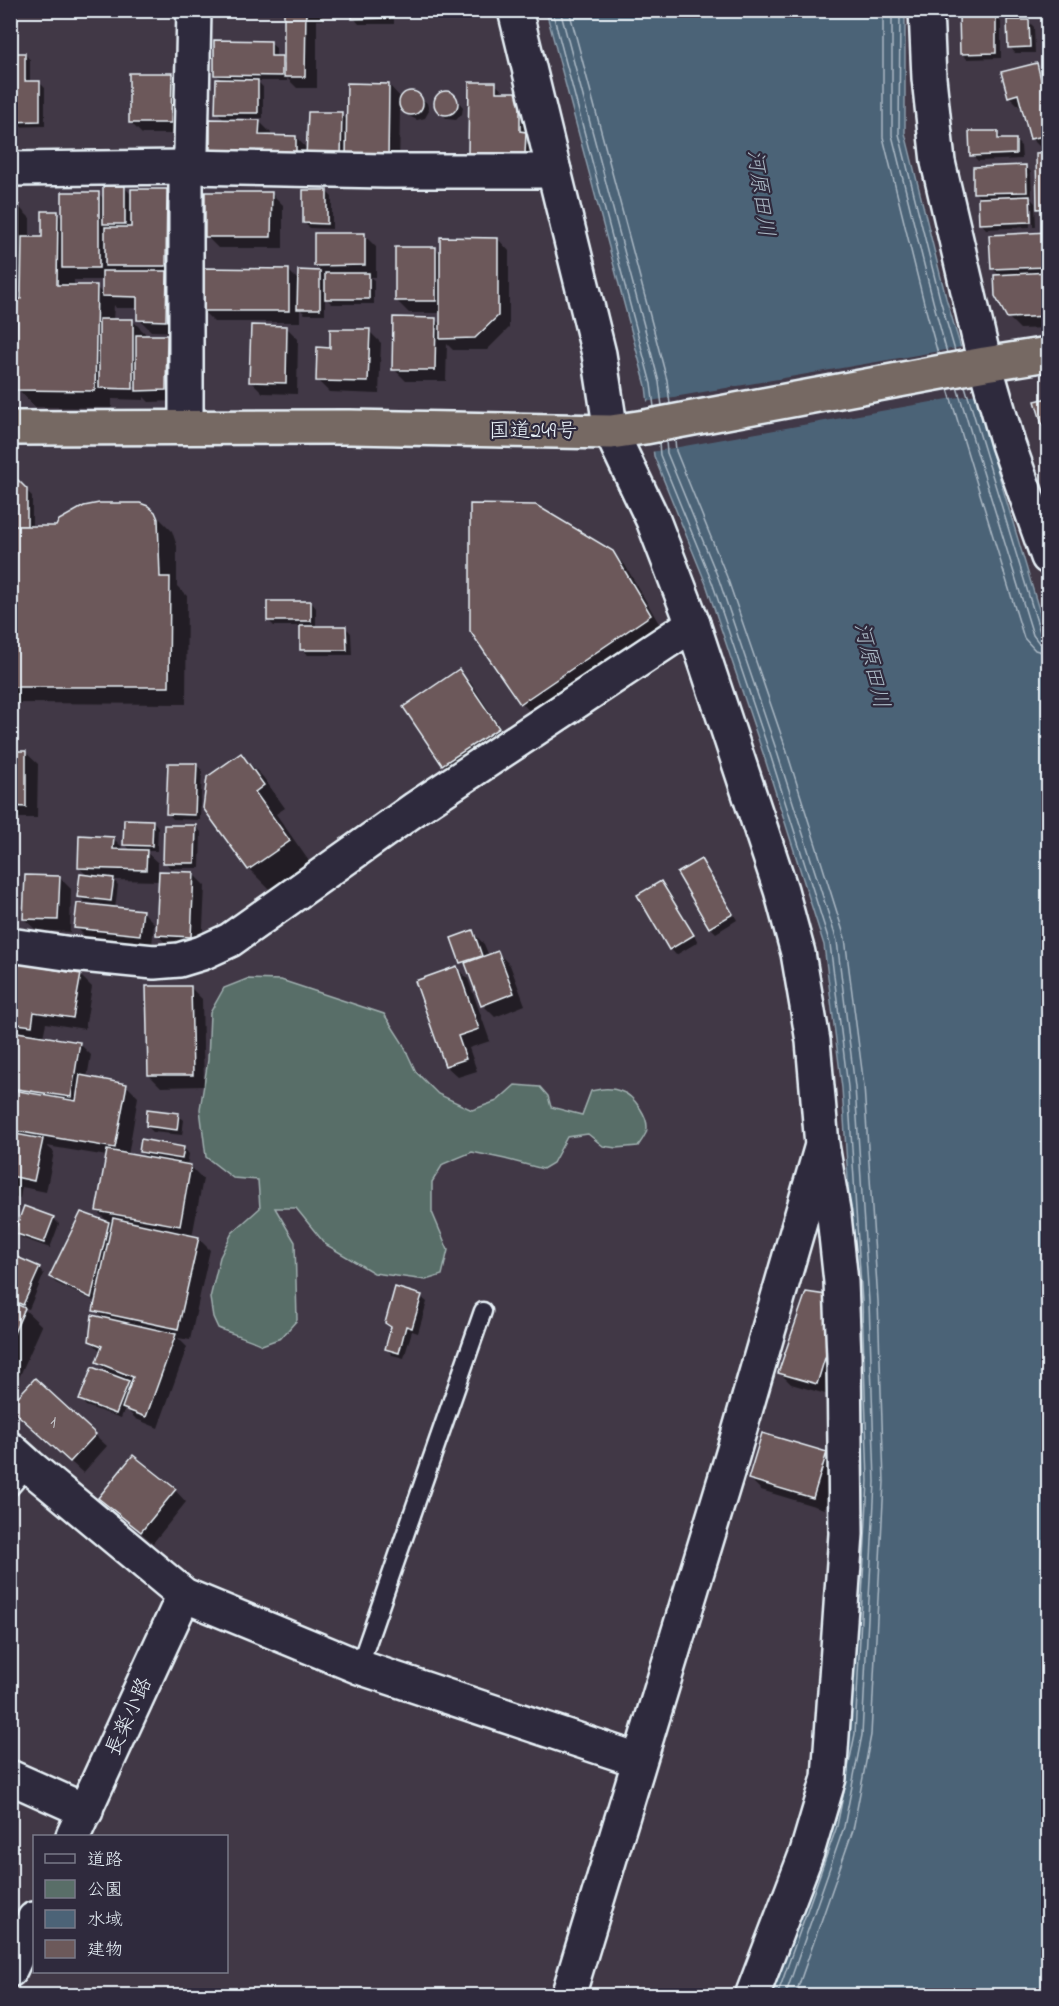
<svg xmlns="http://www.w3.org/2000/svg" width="1059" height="2006" font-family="'Indie Flower','Klee One',sans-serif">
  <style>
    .green { fill: #596e68; stroke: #a0b0b0; stroke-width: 1.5 }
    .water { fill: #4c6377; stroke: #8a9cab; stroke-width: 1.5 }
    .pier { fill: #413846 }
    .shadow { fill: #0007; fill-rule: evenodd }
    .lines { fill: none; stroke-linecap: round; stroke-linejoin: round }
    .shore { stroke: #aab8c4; stroke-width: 1.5 }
    .building { fill: #6c595a; stroke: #e8f1f8; stroke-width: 1.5 }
    .service-casing { stroke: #e8f1f8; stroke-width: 21 }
    .minor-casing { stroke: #e8f1f8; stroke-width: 38 }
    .tertiary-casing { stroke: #e8f1f8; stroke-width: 38 }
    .trunk-casing { stroke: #e8f1f8; stroke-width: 38 }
    .service { stroke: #2f2a3d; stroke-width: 16 }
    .minor { stroke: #2f2a3d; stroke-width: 33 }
    .tertiary { stroke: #2f2a3d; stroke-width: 33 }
    .trunk { stroke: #766964; stroke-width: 33 }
    .labels { text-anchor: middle; stroke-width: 4.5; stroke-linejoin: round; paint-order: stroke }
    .number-label { font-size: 18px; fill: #c9cbd0 }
    .street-label { font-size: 21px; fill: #e8f1f8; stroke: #2f2a3d }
    .water-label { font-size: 22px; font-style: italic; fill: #aab8c4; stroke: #2f2a3d }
  </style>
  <rect width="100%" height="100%" fill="#413846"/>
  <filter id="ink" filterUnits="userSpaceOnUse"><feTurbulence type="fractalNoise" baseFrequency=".0167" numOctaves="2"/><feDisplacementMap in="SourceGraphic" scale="12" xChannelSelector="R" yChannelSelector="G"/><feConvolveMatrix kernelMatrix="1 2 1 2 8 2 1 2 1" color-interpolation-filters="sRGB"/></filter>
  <g filter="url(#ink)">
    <path class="green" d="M247,979L281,980L384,1014L402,1042L416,1072L438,1094L472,1110L497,1101L515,1085L540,1087L548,1096L551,1107L582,1115L591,1091C601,1089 610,1087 620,1091C634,1095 651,1119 646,1133C644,1137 641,1142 638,1146L616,1148L603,1146L588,1134L567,1137L553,1163L543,1169L505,1159L472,1152L443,1164L432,1182V1212L448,1250L442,1275L426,1280L374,1273L325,1244L296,1208H275L295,1242L297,1320L281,1338L262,1345C248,1338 232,1334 218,1328L213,1317L210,1298L220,1257L232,1233L260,1208L258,1180L233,1178L206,1157L200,1109L208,1060L210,1013L224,988Z"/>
    <path class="water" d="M546,11H905V133L946,298L1048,640V1995H771L831,1824L849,1734L855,1633L856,1302L842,1088L824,945L764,756L706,584L654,456L646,386Z"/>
    <path class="pier" d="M963,347L976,394L651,452L645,402Z"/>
    <g class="shadow">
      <path d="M282,10H322V20H317V88H297L287,78V81H257L263,87V118H232V121H259L271,133V137H296L308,150L341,114L348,121L389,85L402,99L406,93H415L427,103L429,111L425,118L417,120L409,116L400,108L399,173L307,170L225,121L217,112L222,81L216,74L270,43L276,48V57H281L285,61L286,14Z"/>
      <path d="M353,10H391L394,14V24H359L354,18Z"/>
      <path d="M995,16L1001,22V58L967,59L961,53Z"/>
      <path d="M1029,22L1034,27L1035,53H1015L1010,47Z"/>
      <path d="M10,54H25L30,60V82H39L45,88V126L10,127Z"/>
      <path d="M1037,65L1048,77V149L1044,151L1032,139L1023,107L1021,108L1009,96Z"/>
      <path d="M171,75L183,87V134H142L130,122Z"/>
      <path d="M495,84L505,93H519L542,171L487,170L470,153Z"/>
      <path d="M444,92L452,94L463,107L462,114L456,120L447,119L435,106L436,97Z"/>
      <path d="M997,132L1003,141H1016L1021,146L1022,159L978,161L972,155Z"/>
      <path d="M1037,154H1048V214H1045L1039,208Z"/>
      <path d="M1026,167L1031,172L1032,197H1029L1035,203L1036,227H1033L1032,201H1029L1030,227L986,229L981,223L980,198L975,193Z"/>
      <path d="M125,188L133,196L166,190L178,202V332L151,331L139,319V308H116L114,305L113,321H133L145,333V336H166L178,348L177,401L149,402L144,397V400L112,399V408L35,407L18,389V352H10V206H18L30,218V238L43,239L57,213L63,219L99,194L104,199ZM74,280H104V295L96,287H74ZM112,387H141V390H112Z"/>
      <path d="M327,192L332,197V229L310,228L304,223Z"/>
      <path d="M271,193L283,205V248H218L206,236Z"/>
      <path d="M1048,234V328L1020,329L1008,317L1000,276L992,268L991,237Z"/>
      <path d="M364,235L376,247V277H370L374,280V304H332L325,297V314H305L300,309V322H214L202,310L288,270L299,281V272H322L315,265Z"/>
      <path d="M498,239L509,251V328L487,350H453L447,344L446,381H406L394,369L435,319L441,325V313H409L397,301L436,249L441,254Z"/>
      <path d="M286,327L298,339L297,394L263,393L251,381Z"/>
      <path d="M369,331L381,343L379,394L329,392L317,380L331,349Z"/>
      <path d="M1048,399V428L1043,423L1037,402Z"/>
      <path d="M10,481L17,482L32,496V527H57L154,513L172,531L177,546V586L187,596L186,704L10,703Z"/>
      <path d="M612,552L625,565L661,627L533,715L522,703L472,631Z"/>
      <path d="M311,602L316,608V628H346L351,633L352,655H308L302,650V626H274L268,620Z"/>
      <path d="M459,671L471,683L509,741L455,776L443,764L405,707Z"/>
      <path d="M10,753H26L38,764L37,818H10Z"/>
      <path d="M241,755L263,777L285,808L276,814L311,864L271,891L249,869Z"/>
      <path d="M196,765L202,770L200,820L173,819L168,813Z"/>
      <path d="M153,821L158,827L157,851H145L158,863V873L193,874L205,886L202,948L169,946L157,935L160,881L114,880L118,885L115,909L142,911L154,923L152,946L88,939L76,927L100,907L101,904L84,902L79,896L88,876L79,868L113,838L126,851H131L125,844Z"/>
      <path d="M195,826L201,832L200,868H170L165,862Z"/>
      <path d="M701,861L706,867L737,920L716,933L710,927Z"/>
      <path d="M59,877L71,889L70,932L36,930L24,919Z"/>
      <path d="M661,883L667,888L698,942L676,955L671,949Z"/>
      <path d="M472,932L484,944L489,956L498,953L510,965L525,1005L495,1017L483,1005L470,970L462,962L453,939Z"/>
      <path d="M10,964L80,975L92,987L85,1029L46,1023L43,1037L79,1043L91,1055L87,1078L126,1085L138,1097L128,1156L148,1159L140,1152L184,1148L189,1154L187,1166L191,1167L203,1179L192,1237L198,1238L210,1250L190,1340L178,1338L187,1347L158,1428L136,1419L125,1408L121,1418L86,1406L81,1400L111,1376L98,1362L102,1352L90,1341L104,1319L95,1310L96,1302L56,1283L50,1277L82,1214L110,1224L97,1211L107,1156L47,1146L54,1152L46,1192L22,1187L20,1198L10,1196V1135H13L10,1132V1111L13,1095L10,1093L12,1032H10Z"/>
      <path d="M457,968L468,979L490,1041L469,1048L477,1071L458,1077L446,1066Z"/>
      <path d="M190,987L202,999L204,1086L161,1087L149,1075Z"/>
      <path d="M178,1115L184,1120L182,1135L153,1132L147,1126Z"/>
      <path d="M53,1218L59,1224L50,1248L22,1238L16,1232Z"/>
      <path d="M39,1268L44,1274L29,1309L22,1307L42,1326L10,1398V1276Z"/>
      <path d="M807,1293L840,1361L829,1395L791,1384L780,1373Z"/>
      <path d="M421,1297L427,1302L418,1333L412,1331L404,1358L392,1355L387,1349L393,1328Z"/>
      <path d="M35,1380L107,1446L83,1473L23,1418Z"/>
      <path d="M826,1454L838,1466L824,1509L761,1490L749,1478Z"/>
      <path d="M175,1490L186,1502L153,1543L100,1498Z"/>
    </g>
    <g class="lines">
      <g class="shore">
        <path d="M552,10L651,384L654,407"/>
        <path d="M560,10L659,382L662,406"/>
        <path d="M569,10L667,380L670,404"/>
        <path d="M883,10V137L924,303L938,354"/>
        <path d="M892,10V135L933,301L947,353"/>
        <path d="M900,10L899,134L940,299L955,351"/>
        <path d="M965,386L1040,632L1043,636L1048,637"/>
        <path d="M957,387L1033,635L1039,643L1048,645"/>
        <path d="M948,389L1024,638L1035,650L1048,654"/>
        <path d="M675,440L676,451L727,577L786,749L845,938L864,1086L878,1301L884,1482L871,1735L853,1830L795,1996"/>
        <path d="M666,441L667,453L719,580L777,752L837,941L855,1087L869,1302L875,1482L862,1735L844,1827L785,1996"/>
        <path d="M659,443L660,455L712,582L770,754L830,944L848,1087L862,1302L868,1481L855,1734L847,1773"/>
        <path d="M777,1996L837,1826L844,1791"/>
      </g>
    </g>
    <g class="building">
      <path d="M284,10H306L305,77H284Z"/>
      <path d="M352,10H389V18L352,19Z"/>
      <path d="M959,15H996V53L960,54Z"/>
      <path d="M1007,20H1029L1030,47L1008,48Z"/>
      <path d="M214,40L271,41V56H282V76L214,75Z"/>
      <path d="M10,53H25V81H40V121L10,122Z"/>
      <path d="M1037,63L1048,108V135L1030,139L1018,94L1008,97L1001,72Z"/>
      <path d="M129,73H172L171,123H129Z"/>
      <path d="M216,79L258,80V113H215Z"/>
      <path d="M469,82H496V92H520V131L526,132L525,154L468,153Z"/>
      <path d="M347,83L389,84L388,162L346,161Z"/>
      <circle cx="411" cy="103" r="12"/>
      <circle cx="446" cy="103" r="12"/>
      <path d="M308,112H342L341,158L306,157Z"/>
      <path d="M210,119L260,120L259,135L296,136V158L210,157Z"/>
      <path d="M969,131H998V139H1016V154L970,156Z"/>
      <path d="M1048,152V208L1037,209L1036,153Z"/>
      <path d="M1026,165L1027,192L973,193V167Z"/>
      <rect x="103" y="186" width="22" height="38"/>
      <path d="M131,189H167L166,266H105V227H131Z"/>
      <path d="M303,190H327V224L303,223Z"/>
      <rect x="62" y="192" width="37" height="76"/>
      <path d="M205,192H272L271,237H205Z"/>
      <path d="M1030,196L1031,222L979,224L978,198Z"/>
      <rect x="10" y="205" width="9" height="87"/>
      <path d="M42,211H58L57,285H97L95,391L16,390L17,300L21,299L22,237H42Z"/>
      <path d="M1048,232V267L991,269L989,235Z"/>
      <path d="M314,233H365V265L314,266Z"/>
      <path d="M440,237L498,238V316L475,338L440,339Z"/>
      <rect x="395" y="247" width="41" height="54"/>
      <path d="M201,268L289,269V311H201Z"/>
      <path d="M298,270L320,271V309H297Z"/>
      <path d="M102,271H167L166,321L137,320V297L102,296Z"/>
      <path d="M1048,272V316L1007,318L995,296L994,275Z"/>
      <rect x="325" y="273" width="44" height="26"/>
      <rect x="10" y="298" width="2" height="43"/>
      <path d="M393,317L436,318L435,370H392Z"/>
      <path d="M99,319H133V389L99,388Z"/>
      <path d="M251,325L287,326L286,383L249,382Z"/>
      <path d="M330,329H370L368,382L316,381L317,347L330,348Z"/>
      <path d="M136,335H167L166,390L136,391Z"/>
      <path d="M1048,398V422L1042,424L1035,401Z"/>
      <path d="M10,480H18L27,489V526H10Z"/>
      <path d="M99,503H140L148,506L155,512L158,519L160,577H170L169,687H10V526H56L59,520L84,506Z"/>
      <path d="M470,504L536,505L613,551L651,615L520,704L470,631Z"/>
      <rect x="267" y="601" width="44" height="20"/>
      <path d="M300,626H346L347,650H300Z"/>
      <path d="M459,669L499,728L442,765L403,707Z"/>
      <path d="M10,751H26V807L10,806Z"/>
      <path d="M241,753L264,785L255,792L290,841L248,870L203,808L207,777Z"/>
      <path d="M168,763H197L195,815L166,814Z"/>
      <path d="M124,819L153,820L152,846L123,845Z"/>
      <path d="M164,825H196L195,863H163Z"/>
      <path d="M79,835L114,837L113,849L147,850L146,870L78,868Z"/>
      <path d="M701,859L733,914L709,928L677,873Z"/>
      <path d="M159,871L194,872L191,937L156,935Z"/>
      <path d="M80,874L114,878L111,901L77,897Z"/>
      <path d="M25,875L60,876L58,920L23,919Z"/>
      <path d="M661,881L694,935L669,950L637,895Z"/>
      <path d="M77,903L143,910L140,935L74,928Z"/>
      <path d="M473,930L482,956L460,963L451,938Z"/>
      <path d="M498,951L514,993L481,1006L465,963Z"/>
      <path d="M10,962L81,974L73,1018L34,1012L32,1026L10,1023Z"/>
      <path d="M457,966L479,1029L458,1036L466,1059L445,1066L415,981Z"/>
      <path d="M146,986H191L193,1075H148Z"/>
      <path d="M11,1031L80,1042L71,1097L10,1088Z"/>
      <path d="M80,1075L127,1084L115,1148L10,1130V1103L13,1090L76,1101Z"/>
      <path d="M147,1109L179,1113L177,1130L146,1126Z"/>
      <path d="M10,1133L43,1139L34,1181L11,1176L10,1178Z"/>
      <path d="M141,1139L184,1147L182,1159L139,1152Z"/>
      <path d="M107,1150L191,1165L180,1226L96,1211Z"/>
      <path d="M24,1206L54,1217L44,1243L14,1233Z"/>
      <path d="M81,1212L109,1222L91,1298L49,1277Z"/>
      <path d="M113,1218L199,1237L178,1329L93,1311Z"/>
      <path d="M17,1257L40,1267L23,1305L10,1299V1272Z"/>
      <path d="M395,1287L422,1295L412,1328L406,1326L399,1353L385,1349L391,1327L385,1323Z"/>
      <path d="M806,1292L826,1295L828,1348L817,1384L778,1373Z"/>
      <path d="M10,1301L25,1308L10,1342Z"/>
      <path d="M92,1315L176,1334L146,1417L122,1408L133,1377L96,1362L102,1346L89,1341Z"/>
      <path d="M92,1367L129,1381L116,1414L79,1400Z"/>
      <path d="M35,1378L96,1434L70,1462L10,1408V1405Z"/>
      <path d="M762,1433L827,1452L813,1498L748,1479Z"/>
      <path d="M133,1455L176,1489L141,1532L98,1498Z"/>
    </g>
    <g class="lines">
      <defs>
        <g id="service">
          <path d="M10,1488L29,1466"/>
          <path d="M359,1667L483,1311"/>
        </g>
        <g id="minor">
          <path d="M926,10L929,78L938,162L985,364"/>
          <path d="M10,169L189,167L385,171H554L515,10"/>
          <path d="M186,426V182L191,150L194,10"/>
          <path d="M10,945L72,954L154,962L179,960L202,953L230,940L416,808L693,624"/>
          <path d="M10,1777L86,1811"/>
          <path d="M73,1836L184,1595"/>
          <path d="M10,1970L34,1919"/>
          <path d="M752,1996L807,1852L829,1778L846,1534L844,1357L841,1282L834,1216L822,1145"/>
        </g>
        <g id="tertiary">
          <path d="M554,171L599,354L611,432L653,520L693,624L781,890L798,953L813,1041L822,1145L733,1453L568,1996"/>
          <path d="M985,364L1008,444L1048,557"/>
          <path d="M10,1449L29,1466L184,1595L359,1667L638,1760"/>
        </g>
        <path id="trunk" d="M10,428L350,427L611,432L645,427L985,364L1048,354"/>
      </defs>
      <use href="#service" class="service-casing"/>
      <use href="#minor" class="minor-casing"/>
      <use href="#tertiary" class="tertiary-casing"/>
      <use href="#trunk" class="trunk-casing"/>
      <use href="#service" class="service"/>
      <use href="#minor" class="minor"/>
      <use href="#tertiary" class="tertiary"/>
      <use href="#trunk" class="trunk"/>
    </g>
  </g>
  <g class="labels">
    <g class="number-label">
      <text x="53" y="1427">1</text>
    </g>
    <g class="street-label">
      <text x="533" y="437">国道249号</text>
      <text transform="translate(128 1716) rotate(-66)" y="7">長楽小路</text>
    </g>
    <g class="water-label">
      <text transform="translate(762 193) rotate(82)" y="8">河原田川</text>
      <text transform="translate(873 665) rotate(76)" y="8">河原田川</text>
    </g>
  </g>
  <rect width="1059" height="2006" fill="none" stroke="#2f2a3d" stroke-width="36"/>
  <rect x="18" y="18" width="1023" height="1970" fill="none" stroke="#e8f1f8" stroke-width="2" filter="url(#ink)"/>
  <rect x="33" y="1835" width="195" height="138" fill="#2f2a3d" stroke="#797a88" stroke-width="1.5"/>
  <rect x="45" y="1854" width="30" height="9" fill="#2f2a3d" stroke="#797a88" stroke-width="1.5"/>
  <text x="87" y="1865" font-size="18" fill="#e8f1f8">道路</text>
  <rect x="45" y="1880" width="30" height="18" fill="#596e68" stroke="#797a88" stroke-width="1.5"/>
  <text x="87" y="1895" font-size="18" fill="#e8f1f8">公園</text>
  <rect x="45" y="1910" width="30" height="18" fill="#4c6377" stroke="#797a88" stroke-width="1.5"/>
  <text x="87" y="1925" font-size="18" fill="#e8f1f8">水域</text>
  <rect x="45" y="1940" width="30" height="18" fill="#6c595a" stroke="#797a88" stroke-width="1.5"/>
  <text x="87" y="1955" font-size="18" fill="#e8f1f8">建物</text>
</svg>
